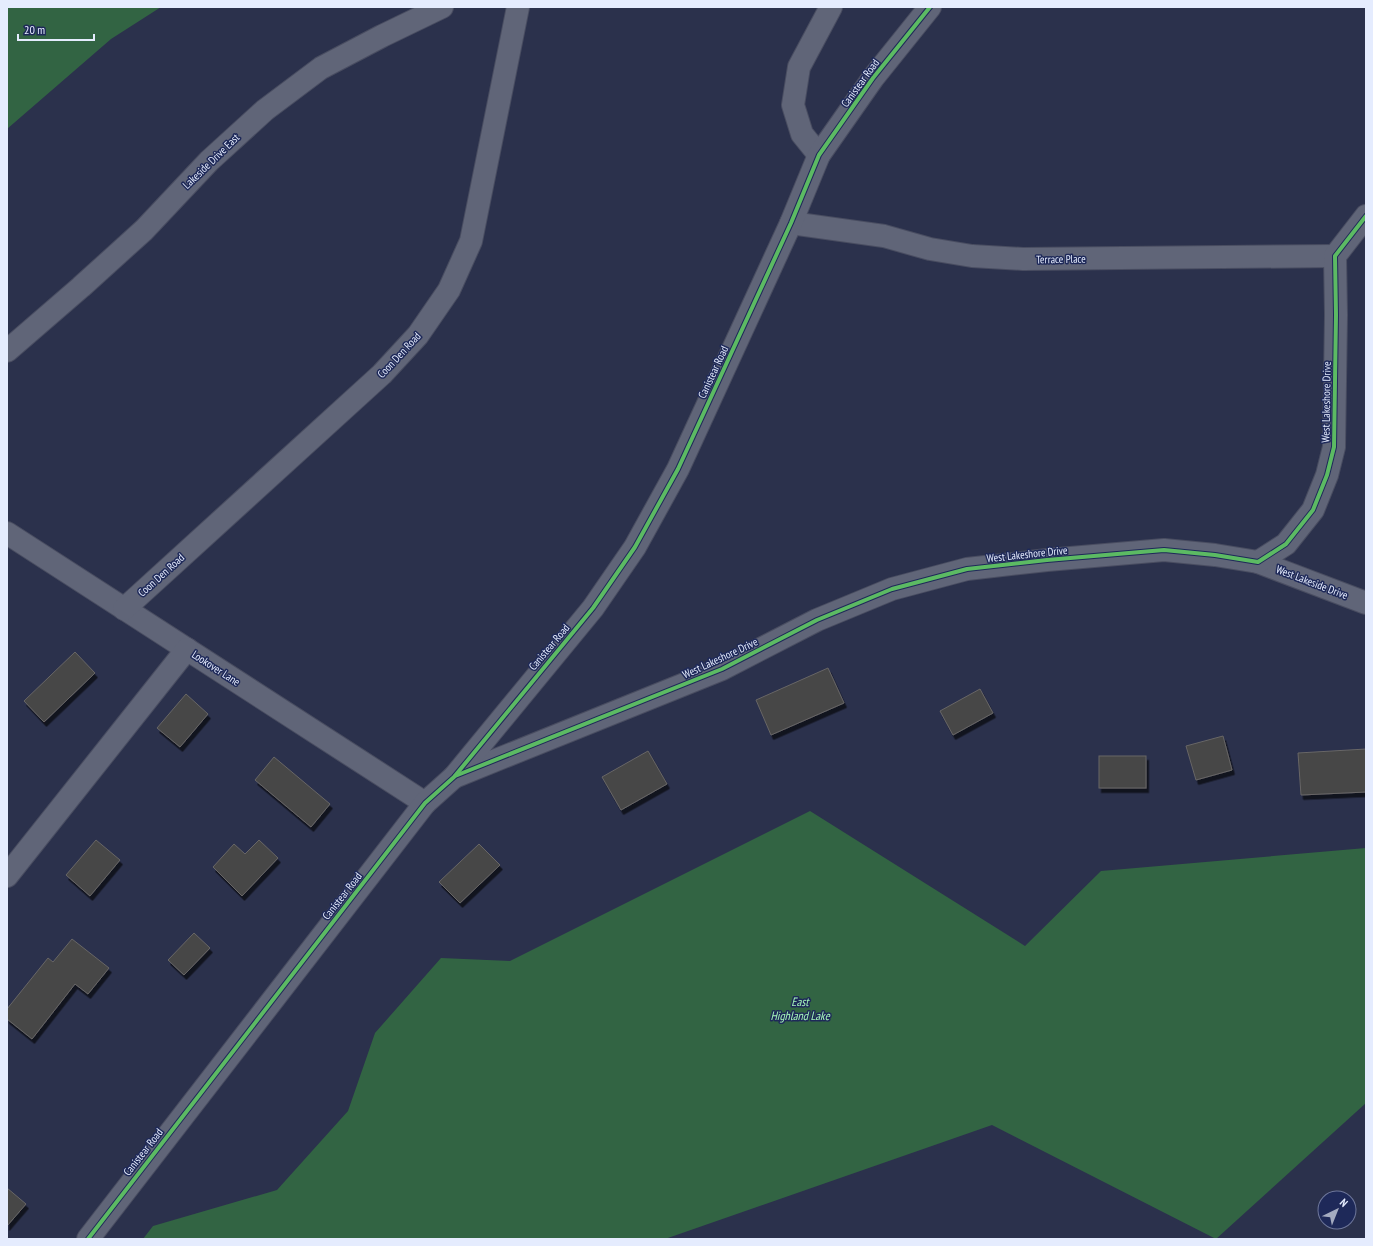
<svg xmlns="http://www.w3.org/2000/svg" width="1373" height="1246" font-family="'PT Sans Narrow',sans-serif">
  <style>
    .water { fill: #326443 }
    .building { fill: #464646; stroke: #686666; filter: url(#shadow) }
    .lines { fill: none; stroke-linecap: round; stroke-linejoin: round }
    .minor-casing { stroke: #494d61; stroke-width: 24 }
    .tertiary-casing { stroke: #494d61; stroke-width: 24 }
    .minor { stroke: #606578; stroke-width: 22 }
    .tertiary { stroke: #606578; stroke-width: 22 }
    .cycleway-casing { stroke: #1e2959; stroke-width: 6 }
    .cycleway { stroke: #5cba63; stroke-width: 4 }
    .labels { text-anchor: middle; stroke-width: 3; stroke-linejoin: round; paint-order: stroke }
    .street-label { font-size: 11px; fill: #e5ecfe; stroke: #1e2959 }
    .water-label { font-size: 12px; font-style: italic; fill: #a6f7b9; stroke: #1e2959 }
  </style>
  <defs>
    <filter id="shadow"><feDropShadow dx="2.5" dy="4.5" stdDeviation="0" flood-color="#0009"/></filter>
  </defs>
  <rect width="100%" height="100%" fill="#2b314c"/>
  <g class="water">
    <path d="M7,7H161L111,39L7,129Z"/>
    <path d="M810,811L1025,946L1101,871L1366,848V1103L1216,1239L992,1125L665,1239H143L153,1226L277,1190L348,1111L375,1033L441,958L510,961Z"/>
  </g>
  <g class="building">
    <path d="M75,652L95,673L44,722L24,701Z"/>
    <path d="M828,668L844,703L771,735L756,700Z"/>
    <path d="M980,689L993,713L953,735L940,711Z"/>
    <path d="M186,694L208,714L180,747L157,728Z"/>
    <path d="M1223,736L1232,770L1196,780L1186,746Z"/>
    <path d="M1366,749V792L1301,795L1298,753Z"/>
    <path d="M648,751L667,784L621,810L602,777Z"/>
    <rect x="1099" y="756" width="47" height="32"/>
    <path d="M274,757L330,804L311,827L255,780Z"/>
    <path d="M96,840L120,860L90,896L66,875Z"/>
    <path d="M259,840L278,858L242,896L213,867L234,844L245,854Z"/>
    <path d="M479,844L500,865L460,903L439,882Z"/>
    <path d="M194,933L210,948L184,975L168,960Z"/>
    <path d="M72,939L109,968L88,994L75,984L32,1039L7,1019V1009L48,958L53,962Z"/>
    <path d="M7,1188L26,1204L7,1226Z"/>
  </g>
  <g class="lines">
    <defs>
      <g id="minor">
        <path d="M819,155L802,134L793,105L799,67L831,7"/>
        <path d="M791,223L884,236L930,249L972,256L1023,259L1335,256"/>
        <path d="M7,351L81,287L144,230L209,161L265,110L321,68L382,36L442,7"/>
        <path d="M7,533L425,803"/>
        <path d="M1258,562L1366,603"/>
        <path d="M124,609L382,374L418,335L449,290L471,241L518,7"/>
        <path d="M454,777L722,669L817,620L892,589L967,569L1047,560L1164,550L1215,555L1258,562L1286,544L1313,510L1327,475L1334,447L1336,315L1335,256L1366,216"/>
        <path d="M7,876L187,649"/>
      </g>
      <path id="tertiary" d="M88,1239L425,803L454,777L593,608L635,547L678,469L791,223L819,155L873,78L930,7"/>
    </defs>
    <use href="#minor" class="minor-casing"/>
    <use href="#tertiary" class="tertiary-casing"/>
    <use href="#minor" class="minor"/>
    <use href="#tertiary" class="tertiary"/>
    <defs>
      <g id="cycleway">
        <path d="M455,776L722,669L817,620L892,589L967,569L1047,560L1164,550L1215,555L1258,562L1286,544L1313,510L1327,475L1334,447L1336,315L1335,256L1366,216"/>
        <path d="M88,1239L425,803L454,777L593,608L635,547L678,469L791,223L819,155L873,78L930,7"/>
      </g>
    </defs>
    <use href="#cycleway" class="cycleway-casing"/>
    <use href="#cycleway" class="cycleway"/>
  </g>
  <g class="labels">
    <g class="street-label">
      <text transform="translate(860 83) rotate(-54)" y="4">Canistear Road</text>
      <text transform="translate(211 161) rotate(-44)" y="4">Lakeside Drive East</text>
      <text transform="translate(1061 259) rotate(-1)" y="4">Terrace Place</text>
      <text transform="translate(399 355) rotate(-47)" y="4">Coon Den Road</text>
      <text transform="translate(713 372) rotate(-65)" y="4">Canistear Road</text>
      <text transform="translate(1326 402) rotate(-89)" y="4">West Lakeshore Drive</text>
      <text transform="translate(1027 554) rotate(-6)" y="4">West Lakeshore Drive</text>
      <text transform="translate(161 575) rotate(-42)" y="4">Coon Den Road</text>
      <text transform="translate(1312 582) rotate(21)" y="4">West Lakeside Drive</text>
      <text transform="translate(549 647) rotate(-50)" y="4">Canistear Road</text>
      <text transform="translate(720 658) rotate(-25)" y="4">West Lakeshore Drive</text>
      <text transform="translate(216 668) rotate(33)" y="4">Lookover Lane</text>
      <text transform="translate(342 896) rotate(-52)" y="4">Canistear Road</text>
      <text transform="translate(143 1152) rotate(-52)" y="4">Canistear Road</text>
    </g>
    <g class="water-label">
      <text x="800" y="1006">East<tspan x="800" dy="14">Highland Lake</tspan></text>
    </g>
  </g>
  <rect width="1373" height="1246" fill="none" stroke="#e5ecfe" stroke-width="16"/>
  <g transform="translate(1337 1210) rotate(43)"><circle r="19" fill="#1e2959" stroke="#6e779b"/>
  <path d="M0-3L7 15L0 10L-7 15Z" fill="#a4abc0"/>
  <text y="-6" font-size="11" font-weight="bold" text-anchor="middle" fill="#e5ecfe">N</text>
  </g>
  <path d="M18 34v6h76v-6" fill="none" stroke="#e5ecfe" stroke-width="2"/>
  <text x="24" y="34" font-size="12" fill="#e5ecfe" stroke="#1e2959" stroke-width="3" paint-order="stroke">20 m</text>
</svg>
